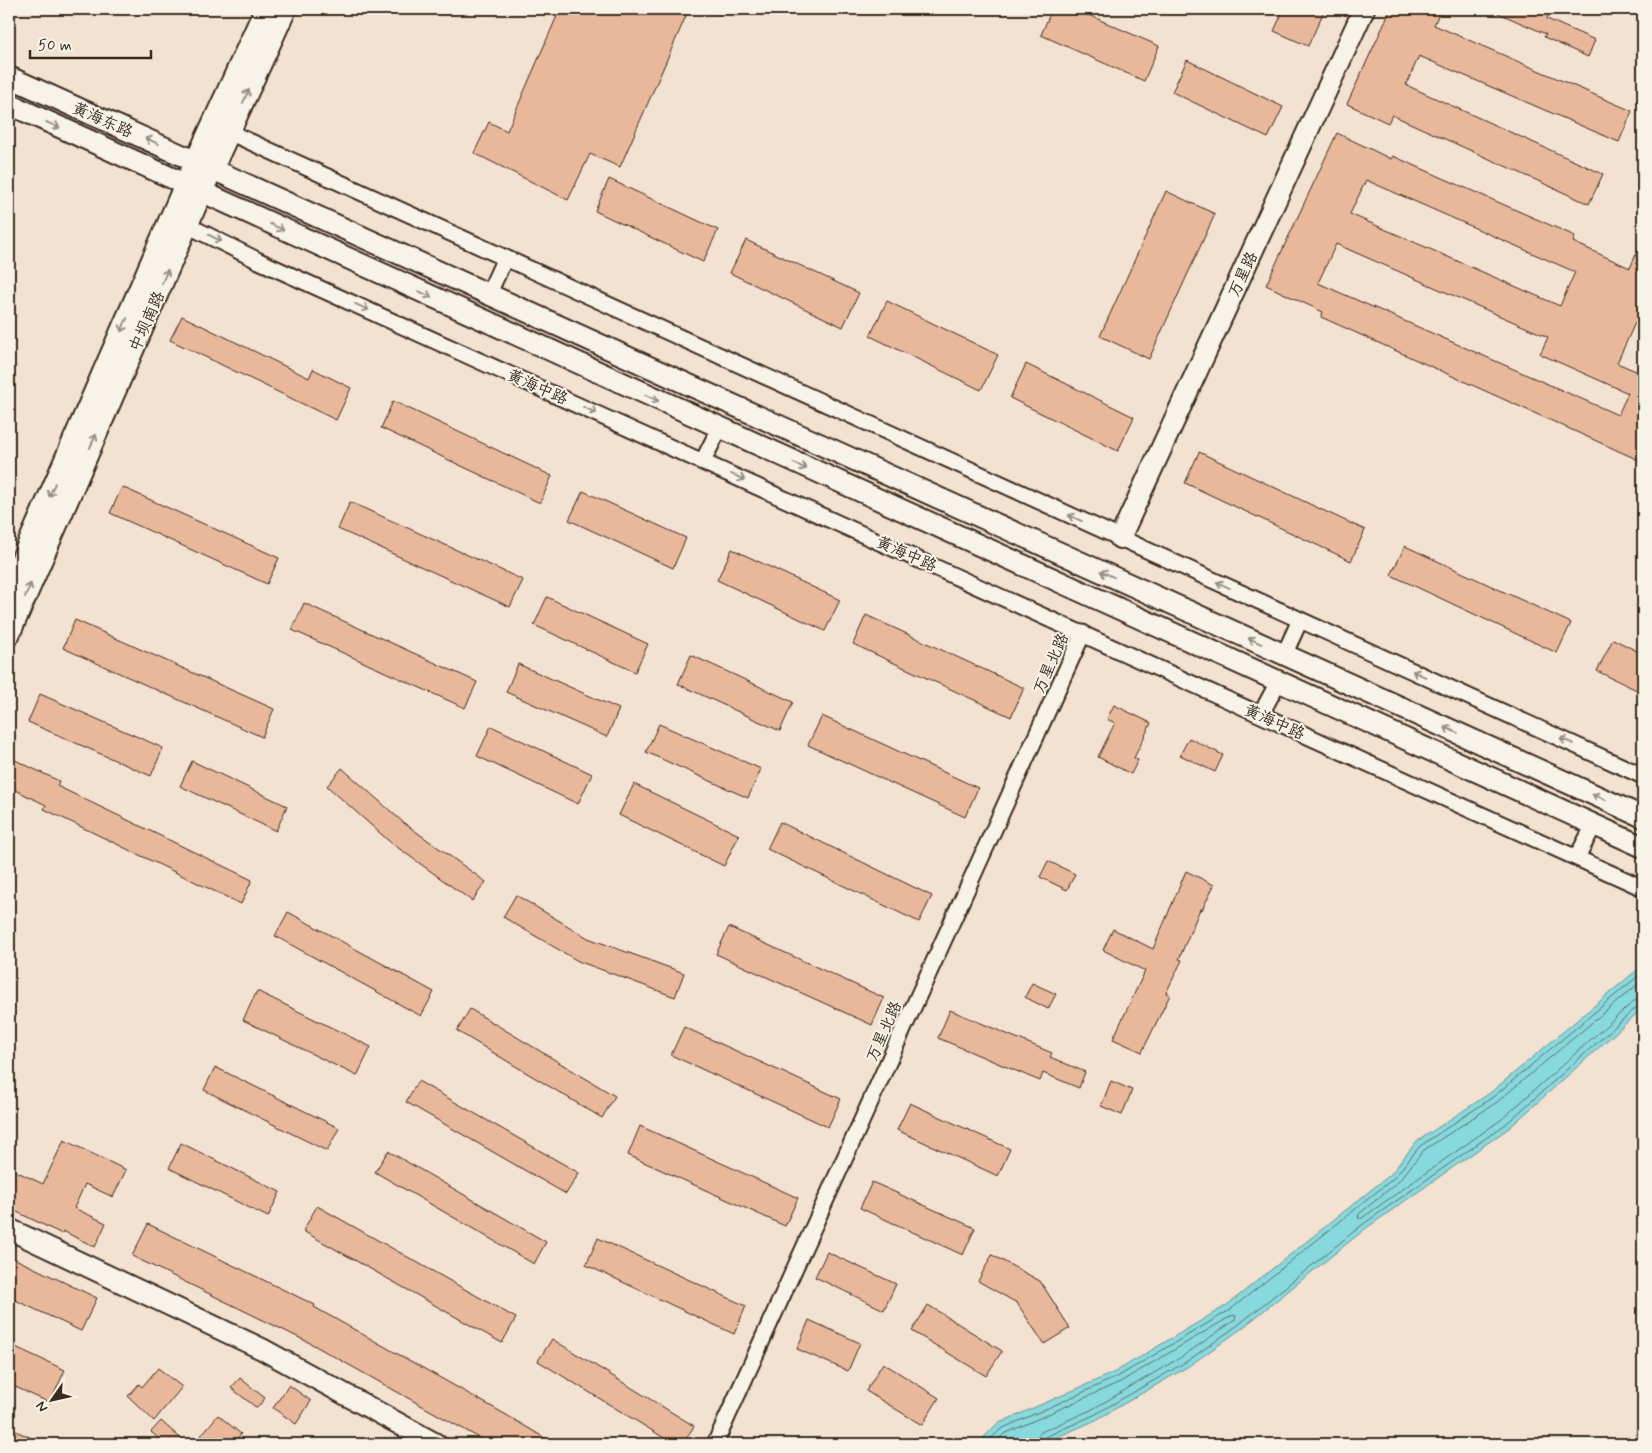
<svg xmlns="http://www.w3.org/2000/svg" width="1652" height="1453" font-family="Mynerve,'LXGW WenKai TC',sans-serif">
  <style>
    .water { fill: #88d9de; stroke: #699391 }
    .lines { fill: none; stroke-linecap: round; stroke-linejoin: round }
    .shore { stroke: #5a706b; stroke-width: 1 }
    .building { fill: #e9b89a; stroke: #3b2a1e; fill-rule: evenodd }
    .street-casing { stroke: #3b2a1e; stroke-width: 19 }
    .secondary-casing { stroke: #3b2a1e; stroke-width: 24 }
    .street { stroke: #f7f3e8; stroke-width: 15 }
    .secondary { stroke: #f7f3e8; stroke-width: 20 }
    .oneway { stroke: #998e83 }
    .labels { text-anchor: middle; stroke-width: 4; stroke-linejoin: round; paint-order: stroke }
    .street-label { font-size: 16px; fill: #3b2a1e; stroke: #f7f3e8 }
  </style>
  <rect width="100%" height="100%" fill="#f3e1d1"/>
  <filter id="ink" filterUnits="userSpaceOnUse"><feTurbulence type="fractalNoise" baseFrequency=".02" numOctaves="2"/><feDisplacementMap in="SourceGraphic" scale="10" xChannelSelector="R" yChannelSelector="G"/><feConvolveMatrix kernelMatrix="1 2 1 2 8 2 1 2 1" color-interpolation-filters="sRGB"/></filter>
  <g filter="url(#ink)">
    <path class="water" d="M1643,965V1008L1509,1128L1365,1229L1241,1329L1189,1366L1096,1420L1042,1444H977L997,1424L1115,1372L1227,1305L1391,1174L1416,1142L1490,1093Z"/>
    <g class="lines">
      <g class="shore">
        <path d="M1643,980L1497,1102L1424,1150L1398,1182L1359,1214L1358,1218H1362L1502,1119L1634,1001L1643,998"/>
        <path d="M985,1444L1001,1429L1117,1377L1230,1310L1394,1178L1420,1146L1493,1097L1643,972"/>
        <path d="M993,1444L1004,1434L1120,1382L1233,1315L1236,1316L1235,1320L1183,1356L1091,1410L1041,1432L1036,1438L1035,1444"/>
        <path d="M1041,1444L1045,1437L1094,1415L1186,1362L1238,1325L1362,1225L1506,1124L1638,1006L1643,1005"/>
      </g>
    </g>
    <g class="building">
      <path d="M560,9H689L620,167L590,154L568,200L474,153L489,122L507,131Z"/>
      <path d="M1052,9H1075L1159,46L1144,81L1041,35Z"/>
      <path d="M1284,9H1325L1308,46L1274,31Z"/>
      <path d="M1391,9H1441L1434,25L1632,111L1619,142L1419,56L1406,85L1603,174L1589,204L1392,115L1388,123L1347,104Z"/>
      <path d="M1489,9H1551L1547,19L1595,40L1588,57L1544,37L1546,34Z"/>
      <path d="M1187,60L1283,107L1268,138L1172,92Z"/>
      <path d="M1337,133L1391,159L1393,156L1575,236L1573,242L1630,268L1643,239V305L1617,363L1643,374V462L1321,317L1323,312L1266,285ZM1366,180L1575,272L1560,306L1350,214ZM1336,244L1548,337L1540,354L1628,393L1618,415L1318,283Z"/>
      <path d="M609,179L718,230L703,262L595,211Z"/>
      <path d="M1166,191L1215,214L1149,359L1100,336Z"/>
      <path d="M746,240L859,293L843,327L730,273Z"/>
      <path d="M887,301L998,355L981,390L870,336Z"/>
      <path d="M182,316L309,378L313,369L351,388L336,420L170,340Z"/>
      <path d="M1026,364L1134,417L1118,451L1010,398Z"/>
      <path d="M393,401L552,476L540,503L381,428Z"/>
      <path d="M1199,452L1365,530L1351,561L1185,483Z"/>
      <path d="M122,487L279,558L267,584L110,513Z"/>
      <path d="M583,491L686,538L673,568L569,520Z"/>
      <path d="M350,502L523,580L510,607L338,529Z"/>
      <path d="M1405,546L1571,623L1557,653L1391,575Z"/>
      <path d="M732,549L840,600L825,631L717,580Z"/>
      <path d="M547,597L648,644L635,672L534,625Z"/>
      <path d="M304,603L477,682L465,708L292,630Z"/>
      <path d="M866,615L1024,688L1011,717L853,644Z"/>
      <path d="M75,620L274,709L262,737L63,648Z"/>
      <path d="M1613,639L1643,654V693L1597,671Z"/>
      <path d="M691,655L793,702L780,731L678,684Z"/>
      <path d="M518,664L619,709L607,737L506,692Z"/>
      <path d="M40,694L163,748L151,776L28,722Z"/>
      <path d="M1114,705L1151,723L1134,758L1138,760L1131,774L1098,757L1115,723L1107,719Z"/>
      <path d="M822,716L978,788L965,817L808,745Z"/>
      <path d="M659,724L761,769L748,798L646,752Z"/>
      <path d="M491,726L592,774L578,804L477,756Z"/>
      <path d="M1189,738L1223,755L1215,772L1180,755Z"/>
      <path d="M13,759L59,781L57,786L252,880L241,904L44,809L46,805L9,787V768Z"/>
      <path d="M192,761L287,806L276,831L180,786Z"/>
      <path d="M342,768L404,823L486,882L472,901L390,842L327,786Z"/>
      <path d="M634,784L739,835L724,866L619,815Z"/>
      <path d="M780,822L932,896L919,922L767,849Z"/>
      <path d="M1048,861L1075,874L1067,890L1040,877Z"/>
      <path d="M1186,871L1214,885L1202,910L1200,909L1179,959L1182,960L1166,993L1170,995L1142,1052L1113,1039L1145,971L1103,950L1113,929L1153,949Z"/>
      <path d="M516,895L588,938L684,973L675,997L578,961L503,917Z"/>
      <path d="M288,912L434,992L421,1016L275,936Z"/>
      <path d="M729,927L884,998L872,1025L716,954Z"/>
      <path d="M1032,983L1056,994L1048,1009L1025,997Z"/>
      <path d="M257,991L371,1047L357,1076L243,1020Z"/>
      <path d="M470,1009L615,1096L602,1118L457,1031Z"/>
      <path d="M950,1010L1052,1053L1050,1057L1085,1072L1079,1088L1043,1073L1040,1081L938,1038Z"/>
      <path d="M684,1027L841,1099L828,1127L671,1055Z"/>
      <path d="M215,1067L339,1128L327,1151L204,1090Z"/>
      <path d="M418,1081L579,1173L566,1194L406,1102Z"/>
      <path d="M1111,1081L1132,1090L1122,1115L1101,1106Z"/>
      <path d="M910,1103L1010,1149L998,1176L897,1130Z"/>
      <path d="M640,1126L798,1198L785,1226L628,1155Z"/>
      <path d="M64,1140L126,1170L113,1197L85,1184L74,1208L106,1223L95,1247L63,1231L62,1234L9,1208V1168L43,1184Z"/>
      <path d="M181,1143L280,1192L268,1217L169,1168Z"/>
      <path d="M388,1151L546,1242L534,1264L375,1172Z"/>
      <path d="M872,1182L975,1228L963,1255L860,1208Z"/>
      <path d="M317,1206L516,1318L502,1343L303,1231Z"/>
      <path d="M148,1224L315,1305L314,1307L503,1413L555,1444H490L310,1343L132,1256Z"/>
      <path d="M598,1238L746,1306L734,1334L586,1265Z"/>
      <path d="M827,1252L896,1284L884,1310L815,1277Z"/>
      <path d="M992,1255L1040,1281L1070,1328L1044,1344L1017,1303L978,1281Z"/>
      <path d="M9,1256L97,1298L81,1331L9,1297Z"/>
      <path d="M928,1305L1002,1351L986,1376L912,1331Z"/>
      <path d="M809,1320L860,1343L848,1371L797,1349Z"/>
      <path d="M552,1339L694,1426L683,1444H674L538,1361Z"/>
      <path d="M9,1344L65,1370L50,1403L9,1384Z"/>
      <path d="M883,1363L939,1398L922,1425L866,1391Z"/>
      <path d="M158,1368L182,1387L154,1421L128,1396L139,1384L142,1387Z"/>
      <path d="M240,1378L265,1398L257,1408L231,1388Z"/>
      <path d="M289,1385L311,1401L296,1424L273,1408Z"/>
      <path d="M218,1415L241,1434L232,1444H194Z"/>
      <path d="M161,1421L187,1444H165L151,1432Z"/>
      <path d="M9,1428L45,1444H9Z"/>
    </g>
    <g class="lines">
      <defs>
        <g id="street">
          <path d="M220,128L1643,776"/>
          <path d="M179,221L259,261L1643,888"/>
          <path d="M488,295L505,258"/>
          <path d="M703,461L719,429"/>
          <path d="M1284,655L1300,620"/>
          <path d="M1261,714L1278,682"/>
          <path d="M1577,857L1594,825"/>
          <path d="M715,1444L1083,633"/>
        </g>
        <g id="secondary">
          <path d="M9,77L1643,817"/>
          <path d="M9,104L1643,847"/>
          <path d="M1120,538L1364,9"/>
          <path d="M9,588L185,184L265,9"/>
          <path d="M9,635L202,192L286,9"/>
          <path d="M9,1229L262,1349L436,1444"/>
        </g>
      </defs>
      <use href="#street" class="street-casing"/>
      <use href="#secondary" class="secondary-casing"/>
      <use href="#street" class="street"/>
      <use href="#secondary" class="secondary"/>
    </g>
    <defs><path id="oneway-shaft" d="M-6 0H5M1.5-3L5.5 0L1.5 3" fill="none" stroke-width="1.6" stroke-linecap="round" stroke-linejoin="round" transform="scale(1.25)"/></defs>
    <g class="oneway">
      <use href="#oneway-shaft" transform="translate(246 96) rotate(-66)"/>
      <use href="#oneway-shaft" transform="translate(53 125) rotate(24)"/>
      <use href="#oneway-shaft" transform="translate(152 141) rotate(-156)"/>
      <use href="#oneway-shaft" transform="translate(277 227) rotate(25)"/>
      <use href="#oneway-shaft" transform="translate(215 238) rotate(27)"/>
      <use href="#oneway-shaft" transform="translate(165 276) rotate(-66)"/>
      <use href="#oneway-shaft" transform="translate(425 294) rotate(25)"/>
      <use href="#oneway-shaft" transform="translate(362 307) rotate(24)"/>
      <use href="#oneway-shaft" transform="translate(124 325) rotate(114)"/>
      <use href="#oneway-shaft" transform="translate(652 398) rotate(25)"/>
      <use href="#oneway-shaft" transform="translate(590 410) rotate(24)"/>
      <use href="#oneway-shaft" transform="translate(93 441) rotate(-66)"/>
      <use href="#oneway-shaft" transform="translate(800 466) rotate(24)"/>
      <use href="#oneway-shaft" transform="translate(738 477) rotate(24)"/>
      <use href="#oneway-shaft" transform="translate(52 490) rotate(114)"/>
      <use href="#oneway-shaft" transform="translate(1075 518) rotate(-156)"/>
      <use href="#oneway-shaft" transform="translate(1107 574) rotate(-156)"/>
      <use href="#oneway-shaft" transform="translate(1223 585) rotate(-156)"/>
      <use href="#oneway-shaft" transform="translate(28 590) rotate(-66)"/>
      <use href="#oneway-shaft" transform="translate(1255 641) rotate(-156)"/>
      <use href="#oneway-shaft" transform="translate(1419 674) rotate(-156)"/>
      <use href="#oneway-shaft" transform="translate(1451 730) rotate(-156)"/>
      <use href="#oneway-shaft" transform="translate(1567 741) rotate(-156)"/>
      <use href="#oneway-shaft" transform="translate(1599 797) rotate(-156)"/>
    </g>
  </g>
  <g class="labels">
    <g class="street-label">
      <text transform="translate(103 119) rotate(24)" y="6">黄海东路</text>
      <text transform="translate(1242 274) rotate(-65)" y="6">万星路</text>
      <text transform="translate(146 321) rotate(-66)" y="6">中坝南路</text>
      <text transform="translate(538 386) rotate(24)" y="6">黄海中路</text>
      <text transform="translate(907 553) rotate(24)" y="6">黄海中路</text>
      <text transform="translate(1050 663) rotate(-66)" y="6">万星北路</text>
      <text transform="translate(1275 721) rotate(24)" y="6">黄海中路</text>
      <text transform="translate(883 1031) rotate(-66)" y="6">万星北路</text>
    </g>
  </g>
  <rect width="1652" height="1453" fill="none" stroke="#f7f3e8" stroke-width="30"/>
  <rect x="15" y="15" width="1622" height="1423" fill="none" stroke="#3b2a1e" stroke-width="2" filter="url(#ink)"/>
  <g transform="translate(52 1400) rotate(236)" stroke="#f7f3e8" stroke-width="4" paint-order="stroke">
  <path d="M0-4L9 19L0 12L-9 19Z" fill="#3b2a1e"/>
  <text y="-8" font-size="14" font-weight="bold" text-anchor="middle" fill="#3b2a1e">N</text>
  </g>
  <path d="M30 50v8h121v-8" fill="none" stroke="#3b2a1e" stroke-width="2.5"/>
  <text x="38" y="50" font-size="15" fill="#3b2a1e" stroke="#f7f3e8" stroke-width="4" paint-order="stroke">50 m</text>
</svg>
